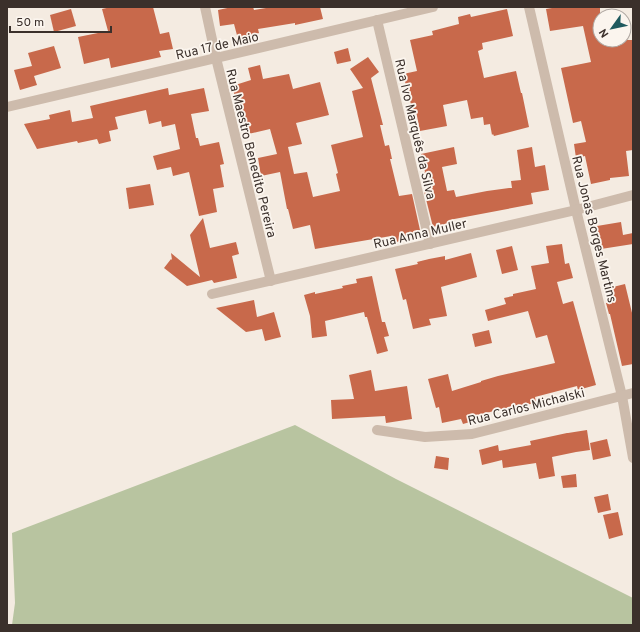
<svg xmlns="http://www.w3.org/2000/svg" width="640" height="632" font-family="Overpass,sans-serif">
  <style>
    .green { fill: #b8c4a0 }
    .building { fill: #c8694b }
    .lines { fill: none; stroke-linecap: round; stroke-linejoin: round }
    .minor { stroke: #cdbbac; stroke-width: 10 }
    .labels { text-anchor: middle; stroke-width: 3.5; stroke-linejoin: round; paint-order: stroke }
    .street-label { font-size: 13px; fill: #3b302b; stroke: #fbf5ee }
  </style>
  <rect width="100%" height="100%" fill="#f4ebe1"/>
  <path class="green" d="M295,425L396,479L633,598V625H12L15,603L12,533Z"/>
  <g class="building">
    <path d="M111,7H153L160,34L169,32L173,49L159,51L161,57L111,68L109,58L84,64L78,37L108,31L102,9Z"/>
    <path d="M232,7H253L254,10L272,7H320L323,19L295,25V23L258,29L259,33L238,39L234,24L220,26L218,10Z"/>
    <path d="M558,7H600V40H633V150L626,151L629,176L610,178V180L591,184L585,156L576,158L574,144L586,142L581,121L573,123L561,68L591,62L583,26L550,31L546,9Z"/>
    <path d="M71,9L76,26L54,32L50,15Z"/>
    <path d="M507,9L513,36L482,43L483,49L478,51L484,78L516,71L521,93H522L529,127L494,136L493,134L492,135L490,124L484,125L483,117L471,119L467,100L443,105L447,126L420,131L416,111L413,112L403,74L417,71L410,40L433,35L432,31L459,24L458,17L470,14L471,17Z"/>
    <path d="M54,46L61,68L34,76L37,85L20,90L14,70L32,66L28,53Z"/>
    <path d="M348,48L351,61L337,64L334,52Z"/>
    <path d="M368,57L379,72L371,78L383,125H380L385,146L389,145L392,159H390L399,196L412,194L420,230L414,231L415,237L393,243L391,236L315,249L310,225L293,229L288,209H287L280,172L261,176L258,158L277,154L270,129L248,134L241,106L238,107L232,86L251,80L248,68L260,65L263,79L289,74L293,89L320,82L329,115L296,123L302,144L288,147L294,174L307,172L313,197L340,191L336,174L338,173L331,145L363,137L352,91L363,88L350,69Z"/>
    <path d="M168,88L169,95L204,88L209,111L191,114L196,138H198L200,146L219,142L224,164L220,165L224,187L213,189L217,212L199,216L189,172L173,176L171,167L157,170L153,156L180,149L175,124L162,127L161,121L149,124L146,110L115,117L118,129L109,131L111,141L99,144L97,139L78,143L77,141L37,149L24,124L50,119L49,115L70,110L72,122L93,118L90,106Z"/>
    <path d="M454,147L457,164L442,167L447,191L454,190L456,197L487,191L509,188H512L511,181L521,180L517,150L532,147L535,167L545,165L549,190L531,193L533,204L449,220L450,223L433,227L424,191H427L424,173L425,172L421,154Z"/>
    <path d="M150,184L154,205L129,209L126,188Z"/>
    <path d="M203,218L210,248L236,242L239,254L232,256L237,278L214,283L212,280L187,286L164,268L171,259L172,260L171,253L200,277L190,235Z"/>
    <path d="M621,222L623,235L633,233V244L601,249L597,226Z"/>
    <path d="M562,244L565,264L569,263L573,278L557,282L563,304L573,301L596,385L578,390L577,386L535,397L536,403L519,406L518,405L478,415L480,419L463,424L461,419L442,423L439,407L436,408L428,379L448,374L452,391L481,382V381L498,376L555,363L547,335L536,338L528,311L488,321L485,310L506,304L504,298L513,296V294L536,289L531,266L549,263L546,246Z"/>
    <path d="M512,246L518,270L502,274L496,250Z"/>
    <path d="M471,253L477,277L441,287L447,316L429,319L431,325L413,329L406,299L403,300L395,269L418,264L417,262L429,259L445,256V260Z"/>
    <path d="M372,276L382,322H385L389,336L384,337L388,351L377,354L367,317H365L364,312L325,321L327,336L312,338L310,316L304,295L315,292V294L343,288L342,286L357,283L356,279Z"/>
    <path d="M625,284L633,317V364L622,366L610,314H609L606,303L612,302L609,288Z"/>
    <path d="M254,300L257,317L274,312L281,337L265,341L262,329L246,332L216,308Z"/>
    <path d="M489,330L492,343L475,347L472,334Z"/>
    <path d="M371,370L375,391L407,386L412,419L386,423L385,416L332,419L331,400L354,399L349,375Z"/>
    <path d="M587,430L590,450L576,452L552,457L555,476L539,479L536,463L503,468L502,460L482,465L479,450L498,445L499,451L531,445L530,441L567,433H568Z"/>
    <path d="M607,439L611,456L593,460L590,443Z"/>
    <path d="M436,456L449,458L448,470L434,468Z"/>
    <path d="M576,474L577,487L563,488L561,476Z"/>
    <path d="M608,494L611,510L598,513L594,497Z"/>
    <path d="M618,512L623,535L609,539L603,515Z"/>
  </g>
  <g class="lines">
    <g class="minor">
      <path d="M205,7L216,58L271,281"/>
      <path d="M529,7L576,210L622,396L633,458"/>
      <path d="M377,20L430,244"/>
      <path d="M7,107L433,7"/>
      <path d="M212,294L576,210L633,195"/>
      <path d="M377,430L425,437L472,434L633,393"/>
    </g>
  </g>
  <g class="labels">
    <g class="street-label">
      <text transform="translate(217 45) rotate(-13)" y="5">Rua 17 de Maio</text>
      <text transform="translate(416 129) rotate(77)" y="5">Rua Ivo Marquês da Silva</text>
      <text transform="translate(252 153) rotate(76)" y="5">Rua Maestro Benedito Pereira</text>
      <text transform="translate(595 229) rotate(76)" y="5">Rua Jonas Borges Martins</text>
      <text transform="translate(420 233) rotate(-13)" y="5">Rua Anna Muller</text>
      <text transform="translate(526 406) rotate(-14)" y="5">Rua Carlos Michalski</text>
    </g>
  </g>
  <rect width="640" height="632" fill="none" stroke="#3b302b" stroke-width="16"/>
  <g transform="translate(612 28) rotate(237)"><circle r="19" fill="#fbf5ee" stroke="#aea6a0"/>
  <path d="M0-3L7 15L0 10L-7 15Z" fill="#1f5a5e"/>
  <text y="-6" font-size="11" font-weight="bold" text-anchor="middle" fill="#3b302b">N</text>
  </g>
  <path d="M10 26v6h101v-6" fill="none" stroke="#3b302b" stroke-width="2"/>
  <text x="16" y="26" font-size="12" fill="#3b302b" stroke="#fbf5ee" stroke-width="3" paint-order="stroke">50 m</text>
</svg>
